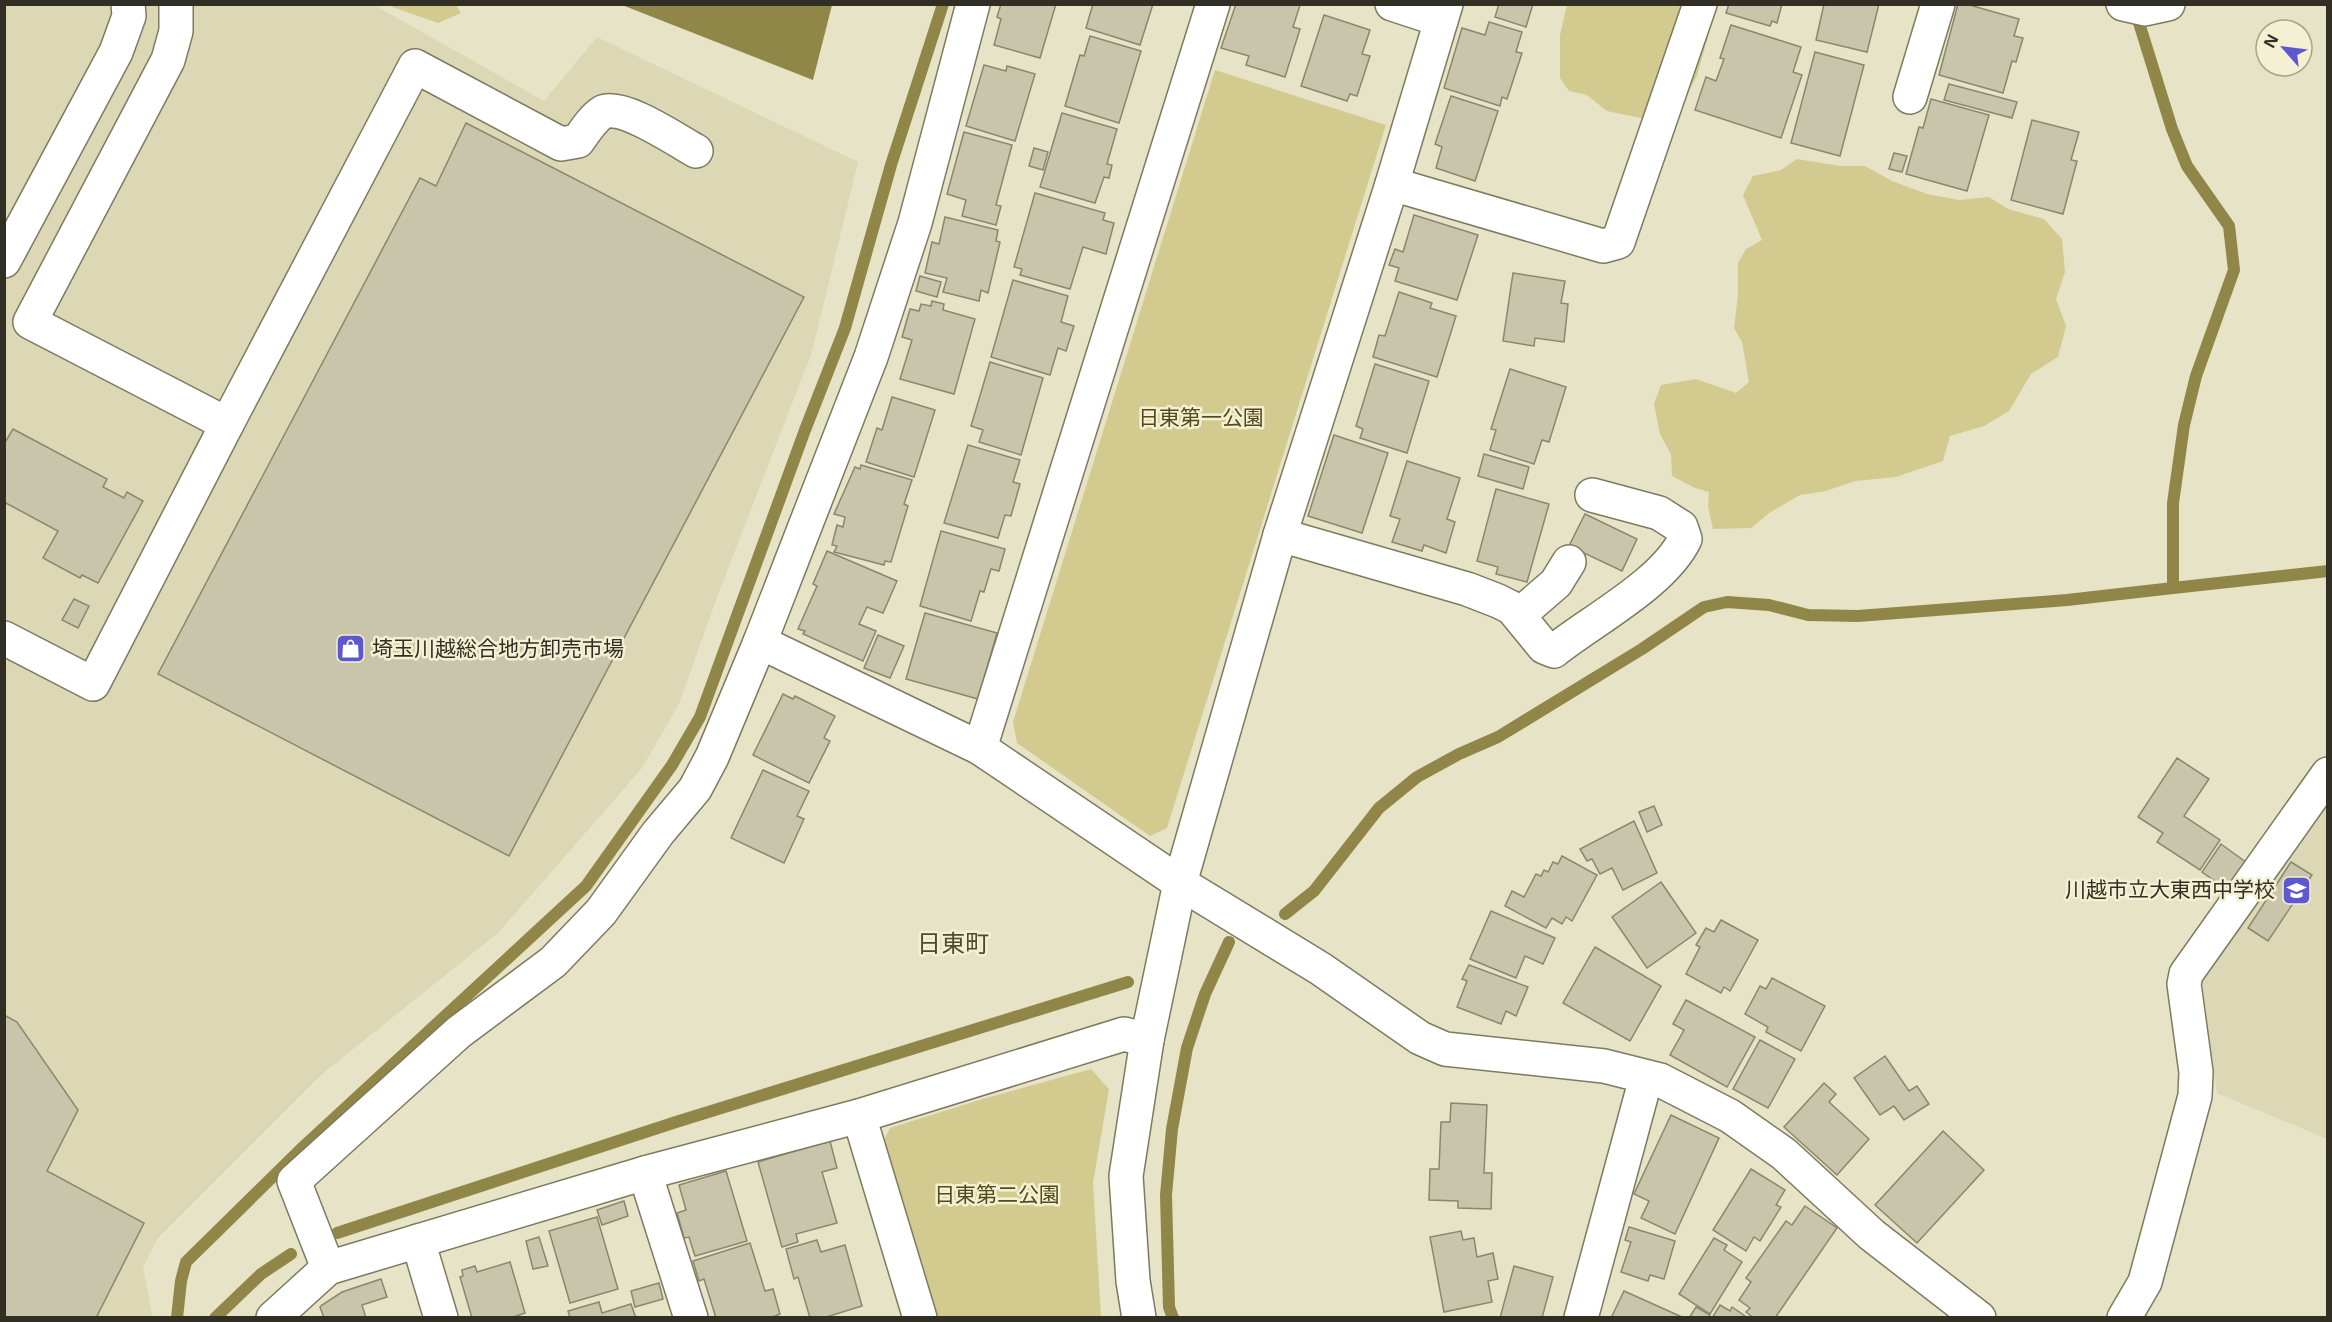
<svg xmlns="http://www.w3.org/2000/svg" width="2332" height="1322" font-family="'Noto Sans','Noto Sans JP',sans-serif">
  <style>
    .built { fill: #dcd7b4 }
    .green { fill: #d3ca90 }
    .water { fill: #908648 }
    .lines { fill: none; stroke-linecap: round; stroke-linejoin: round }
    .stream { stroke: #908648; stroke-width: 12 }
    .building { fill: #c9c5aa; stroke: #8b876d; stroke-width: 1.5 }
    .minor-casing { stroke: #7e7a60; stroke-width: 36 }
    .minor { stroke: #fff; stroke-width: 33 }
    .labels { text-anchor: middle; stroke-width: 5; stroke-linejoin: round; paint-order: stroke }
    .park-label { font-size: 21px; fill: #524a19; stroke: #f4f0d3 }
    .poi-label { font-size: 21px; fill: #312f24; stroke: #f4f0d3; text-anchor: start }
    .quarter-label { font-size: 24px; fill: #4e4a32; stroke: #f4f0d3 }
  </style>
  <rect width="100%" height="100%" fill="#e7e3c6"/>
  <g class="built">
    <path d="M5,5H374L544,101L597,37L858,162L812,352L719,592L678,706L642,768L498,933L321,1075L157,1239L143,1267L152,1314L150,1317L5,1318Z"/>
    <path d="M2327,799V1139L2217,1093L2202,981Z"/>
  </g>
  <g class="green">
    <path d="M387,5H456L461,13L438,23Z"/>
    <path d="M1567,5H1713L1709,33L1697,76L1679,108L1641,118L1607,111L1587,95L1569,91L1560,78V35Z"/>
    <path d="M1215,70L1386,125L1167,828L1150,836L1017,743L1013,722Z"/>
    <path d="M1797,159L1840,166H1865L1892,181L1927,194L1959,200L1989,197L2008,209L2044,219L2062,239L2065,272L2056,299L2066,326L2058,357L2031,374L2009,411L1984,426L1950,436L1943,461L1896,477L1855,481L1826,491L1800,495L1769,513L1751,528L1713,529L1708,506L1709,492L1695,488L1672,476L1671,454L1660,434L1654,404L1661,385L1696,379L1736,393L1749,382L1742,342L1734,328L1738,295V263L1746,249L1762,240L1743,195L1753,176L1781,170Z"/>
    <path d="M1091,1069L1109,1089L1093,1183L1101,1317H935L882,1144L890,1128L986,1098Z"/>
  </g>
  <path class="water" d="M622,5L832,4V5L813,80Z"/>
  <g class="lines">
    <g class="stream">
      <path d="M2173,588L2328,571"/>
      <path d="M1285,914L1314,891L1379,808L1417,777L1459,754L1498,737L1642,649L1704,607L1727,602L1769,605L1808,615L1858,616L2067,600L2173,588V503L2184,425L2196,376L2234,270L2229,226L2187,166L2172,129L2135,10"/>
      <path d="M337,1233L676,1122L1128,982"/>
      <path d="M177,1318L181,1281L186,1262L300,1150L586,886L672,765L700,717L805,430L845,328L891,165L943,4"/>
      <path d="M215,1318L261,1274L291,1254"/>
      <path d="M1173,1318L1169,1307L1166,1195L1172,1129L1187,1048L1205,994L1229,942"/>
    </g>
  </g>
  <g class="building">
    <path d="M1001,4H1056L1040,58L994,45L1001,19L997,17Z"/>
    <path d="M1093,4H1153L1140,45L1086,28Z"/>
    <path d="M1236,4L1300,5L1293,27L1300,29L1285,77L1246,65L1249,56L1221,48Z"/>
    <path d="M1499,4H1533L1526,27L1495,17Z"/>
    <path d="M1729,4H1782L1777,23L1772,21L1770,26L1726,13Z"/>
    <path d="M1824,4H1879L1867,52L1816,40Z"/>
    <path d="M1958,4H1966L2019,19L2014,36L2023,38L2016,62L2012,61L2003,93L1939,75Z"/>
    <path d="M1324,15L1370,30L1362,54L1370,56L1357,96L1350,94L1347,101L1301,86Z"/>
    <path d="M1489,22L1522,32L1516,52L1522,53L1507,99L1502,97L1500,106L1444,88L1462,28L1485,35Z"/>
    <path d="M1731,25L1801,47L1793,72L1802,75L1781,138L1695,110L1706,77L1716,81L1724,59L1720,58Z"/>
    <path d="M1090,36L1141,51L1119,123L1065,106L1080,55L1084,56Z"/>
    <path d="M1815,52L1864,65L1840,156L1791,143Z"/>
    <path d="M984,65L1006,71L1007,66L1035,74L1015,141L966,126Z"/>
    <path d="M1949,84L2017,102L2012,118L1944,100Z"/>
    <path d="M1451,96L1498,111L1475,181L1436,168L1442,147L1435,144Z"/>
    <path d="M1931,99L1989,115L1967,191L1906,174L1919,127L1923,128Z"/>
    <path d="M1062,113L1117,129L1107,164L1112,165L1109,178L1104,177L1095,203L1040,187Z"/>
    <path d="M2032,120L2079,132L2071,160L2077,161L2063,214L2011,200Z"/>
    <path d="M466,123L804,297L509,856L158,674L420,178L436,186Z"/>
    <path d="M964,132L1012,145L996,205L1001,206L996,225L962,216L966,200L947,194Z"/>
    <path d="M1034,148L1048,152L1043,170L1029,166Z"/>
    <path d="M1894,153L1907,156L1902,172L1889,169Z"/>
    <path d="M1035,193L1105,213L1103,220L1114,223L1106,254L1083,247L1070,289L1020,275L1022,269L1014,267Z"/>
    <path d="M1414,215L1478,235L1457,300L1395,281L1399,268L1389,265L1395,249L1403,252Z"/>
    <path d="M945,217L998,230L996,241L1000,242L988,293L981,290L979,301L943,292L947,278L925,273L932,242L939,244Z"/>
    <path d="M1513,273L1565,281L1561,303L1568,304L1564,342L1535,338L1534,346L1503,341Z"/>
    <path d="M920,276L941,282L937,297L916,291Z"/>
    <path d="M1013,280L1068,296L1061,322L1074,326L1066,351L1058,348L1050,375L991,357Z"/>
    <path d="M1399,292L1432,303L1430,308L1456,316L1437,377L1373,357L1379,335L1385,336Z"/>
    <path d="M932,301L944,304L943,310L975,319L954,394L900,379L912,340L902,337L910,309L919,311L921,304L931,306Z"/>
    <path d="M990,362L1043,378L1021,455L979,442L983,430L971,426Z"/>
    <path d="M1375,364L1429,381L1407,453L1360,438L1363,429L1356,426Z"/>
    <path d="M1510,369L1566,387L1549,442L1542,440L1534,464L1490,450L1496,430L1491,429Z"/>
    <path d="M892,397L935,410L914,477L866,462L877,428L882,430Z"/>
    <path d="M13,429L107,479L103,487L124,498L127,492L143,501L98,583L82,575L80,578L43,558L58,531L4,502V444Z"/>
    <path d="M1334,435L1388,453L1362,533L1308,516Z"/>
    <path d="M968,445L1020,460L1013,482L1020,484L1011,516L1005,515L998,538L944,523Z"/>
    <path d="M1484,454L1529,467L1523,489L1478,476Z"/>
    <path d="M1407,461L1460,478L1447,519L1455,522L1446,553L1424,545L1422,551L1392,542L1400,519L1390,516Z"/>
    <path d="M861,465L912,480L904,504L908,506L891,562L885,561L884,565L834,552L837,546L832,545L837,525L843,527L845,517L834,514L855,467L860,469Z"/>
    <path d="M1496,489L1549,504L1527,582L1496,574L1498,567L1477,561Z"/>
    <path d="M1585,514L1637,539L1622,571L1569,546Z"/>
    <path d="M941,531L1005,549L999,571L991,569L984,592L980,591L971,621L920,606Z"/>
    <path d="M827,551L897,581L883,613L867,607L859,624L876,631L863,661L803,634L805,631L798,629L817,586L813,584Z"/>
    <path d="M74,599L89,606L78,628L62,620Z"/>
    <path d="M925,613L997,633L978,699L906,679Z"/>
    <path d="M878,635L904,646L890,678L864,668Z"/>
    <path d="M783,694L793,699L795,696L835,716L824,738L830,741L809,783L753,755Z"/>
    <path d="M2177,758L2209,779L2184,816L2220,840L2200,870L2157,842L2163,833L2138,817Z"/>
    <path d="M763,770L809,791L797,816L804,819L784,863L731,838Z"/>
    <path d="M1654,806L1662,825L1647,832L1639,812Z"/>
    <path d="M1634,821L1657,873L1623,890L1612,868L1600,874L1592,859L1587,861L1580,849Z"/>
    <path d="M2221,844L2247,863L2228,890L2202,872Z"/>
    <path d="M1562,856L1597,875L1572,921L1566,917L1562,924L1552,918L1546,928L1505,906L1512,891L1524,897L1536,874L1541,876L1544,870L1548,872L1553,862L1558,864Z"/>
    <path d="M2291,862L2312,875L2268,941L2248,928Z"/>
    <path d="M1661,882L1696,933L1647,968L1612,917Z"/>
    <path d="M1491,911L1555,938L1543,964L1525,956L1516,978L1470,959Z"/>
    <path d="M1721,920L1758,940L1730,991L1724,987L1721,993L1686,974L1700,947L1696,945L1706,928L1714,932Z"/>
    <path d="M1595,947L1661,986L1630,1041L1563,1003Z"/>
    <path d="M1469,965L1528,987L1516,1016L1506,1011L1501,1024L1457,1007L1467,981L1462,979Z"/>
    <path d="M1772,978L1825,1006L1801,1051L1766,1032L1768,1027L1745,1014L1760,986L1766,989Z"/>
    <path d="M1686,1000L1755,1037L1727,1087L1670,1055L1684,1030L1673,1024Z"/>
    <path d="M4,1015L17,1022L78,1110L47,1171L144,1223L96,1318H4Z"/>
    <path d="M1760,1040L1795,1059L1768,1108L1733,1089Z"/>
    <path d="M1885,1056L1909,1091L1917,1086L1929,1104L1904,1120L1894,1106L1880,1115L1854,1078Z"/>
    <path d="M1824,1083L1836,1094L1829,1102L1869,1139L1837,1175L1784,1127Z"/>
    <path d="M1451,1103L1487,1105L1484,1173H1492L1491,1209L1458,1208V1201L1429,1200L1430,1169H1439L1441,1122H1450Z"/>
    <path d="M1671,1115L1719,1138L1675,1234L1641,1218L1649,1201L1634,1194Z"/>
    <path d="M1943,1131L1984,1170L1917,1243L1875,1205Z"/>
    <path d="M830,1141L837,1168L822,1172L837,1223L796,1234L798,1242L782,1247L758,1162Z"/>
    <path d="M1751,1169L1785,1190L1776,1205L1781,1207L1760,1241L1754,1237L1746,1251L1713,1230Z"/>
    <path d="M726,1171L747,1241L695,1256L689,1237L684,1238L677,1213L686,1210L679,1185Z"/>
    <path d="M624,1201L628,1216L602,1225L597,1210Z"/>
    <path d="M1805,1206L1837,1228L1775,1318H1754L1746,1312L1750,1308L1739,1300L1751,1282L1746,1278L1786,1221L1792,1225Z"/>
    <path d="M597,1217L618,1289L570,1303L549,1231Z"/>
    <path d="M1629,1227L1675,1241L1664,1279L1650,1275L1648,1281L1621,1272L1631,1242L1625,1240Z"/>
    <path d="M1461,1231L1463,1240L1474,1238L1477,1257L1493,1253L1498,1279L1488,1281L1492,1302L1444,1312L1430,1237Z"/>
    <path d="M539,1237L548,1266L533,1269L526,1241Z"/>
    <path d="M1714,1238L1727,1245L1724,1250L1742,1262L1710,1314L1679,1294Z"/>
    <path d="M817,1240L821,1252L845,1245L862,1306L823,1318H810L798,1277L794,1279L786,1249Z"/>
    <path d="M750,1243L765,1291L773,1289L780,1314L770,1318H716L704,1279L699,1281L693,1261Z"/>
    <path d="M510,1262L525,1313L511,1318H472L460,1277L463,1276L462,1270L475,1266L477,1272Z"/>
    <path d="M1514,1266L1553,1277L1542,1318H1500Z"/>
    <path d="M381,1279L387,1297L362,1305L366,1318H324L320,1307L322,1305L342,1292Z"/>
    <path d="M659,1283L663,1299L635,1307L631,1291Z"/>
    <path d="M1624,1291L1682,1317L1611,1318Z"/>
    <path d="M599,1302L602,1313L631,1304L636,1318H570L568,1311Z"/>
    <path d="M1720,1305L1730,1311L1732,1307L1748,1318H1712Z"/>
    <path d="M1696,1307L1710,1315L1708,1318H1689Z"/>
  </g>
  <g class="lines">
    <defs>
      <g id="minor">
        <path d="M176,4V31L168,60L30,322L227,424L415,66L561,144L578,141C585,131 593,118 603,112C622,103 678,141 696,151"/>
        <path d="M1392,4L1441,20"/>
        <path d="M2123,4L2145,9L2168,4"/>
        <path d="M1910,97L1938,4"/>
        <path d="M1392,184L1603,246L1618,242L1700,4"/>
        <path d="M4,261L116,52L129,16L128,4"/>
        <path d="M1280,535L1467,589L1498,601L1512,608L1544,647L1554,651C1593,620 1664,583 1685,539L1681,527L1659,513L1592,495"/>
        <path d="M1519,615L1556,583L1569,562"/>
        <path d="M4,638L93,684L227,424"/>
        <path d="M760,642L980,748L1180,883L1321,969L1420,1038L1445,1049L1604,1066L1660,1080L1730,1116L1784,1154L1872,1235L1979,1318"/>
        <path d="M980,748L1213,4"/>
        <path d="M859,1116L920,1318"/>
        <path d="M645,1173L691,1318"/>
        <path d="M418,1241L441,1318"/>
        <path d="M328,1268L294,1181L459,1032L553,962L601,912L658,833L695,789L712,757L760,642L871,357L915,223L973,4"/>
        <path d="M273,1318L328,1268L645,1173L859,1116L1124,1034L1147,1040"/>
        <path d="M1139,1318L1133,1281L1126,1176L1147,1040L1180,883L1280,535L1392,184L1446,4"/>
        <path d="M1581,1318L1646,1078"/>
        <path d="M2124,1318L2145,1282L2195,1096L2196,1072L2184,984L2186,974L2328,774"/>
      </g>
    </defs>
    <use href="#minor" class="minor-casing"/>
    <use href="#minor" class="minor"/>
  </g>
  <defs>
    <symbol id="shop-square" viewBox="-11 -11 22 22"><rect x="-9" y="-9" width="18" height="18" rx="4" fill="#5d58d0" stroke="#f4f0d3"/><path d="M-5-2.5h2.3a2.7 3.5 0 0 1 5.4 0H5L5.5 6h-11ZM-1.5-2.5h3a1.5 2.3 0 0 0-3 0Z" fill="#fff"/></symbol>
    <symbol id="school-square" viewBox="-11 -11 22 22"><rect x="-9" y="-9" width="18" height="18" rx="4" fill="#5d58d0" stroke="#f4f0d3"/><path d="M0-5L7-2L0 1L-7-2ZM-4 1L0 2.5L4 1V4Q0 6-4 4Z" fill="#fff"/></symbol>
  </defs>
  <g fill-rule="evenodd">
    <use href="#shop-square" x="334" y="632" width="33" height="33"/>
    <use href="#school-square" x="2280" y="874" width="33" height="33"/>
  </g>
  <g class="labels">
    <g class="park-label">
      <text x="1201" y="425">日東第一公園</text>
      <text x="997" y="1202">日東第二公園</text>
    </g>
    <g class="poi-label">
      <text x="372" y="656">埼玉川越総合地方卸売市場</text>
      <text x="2275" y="897" text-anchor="end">川越市立大東西中学校</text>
    </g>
    <g class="quarter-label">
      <text x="953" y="952">日東町</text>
    </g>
  </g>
  <rect width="2332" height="1322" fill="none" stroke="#312f24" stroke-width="12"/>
  <g transform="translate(2284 48) rotate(298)"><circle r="28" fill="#f4f0d3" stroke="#a6a38d" stroke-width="1.5"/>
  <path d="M0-4.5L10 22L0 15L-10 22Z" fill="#5d58d0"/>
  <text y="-9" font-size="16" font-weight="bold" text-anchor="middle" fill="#312f24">N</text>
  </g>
</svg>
